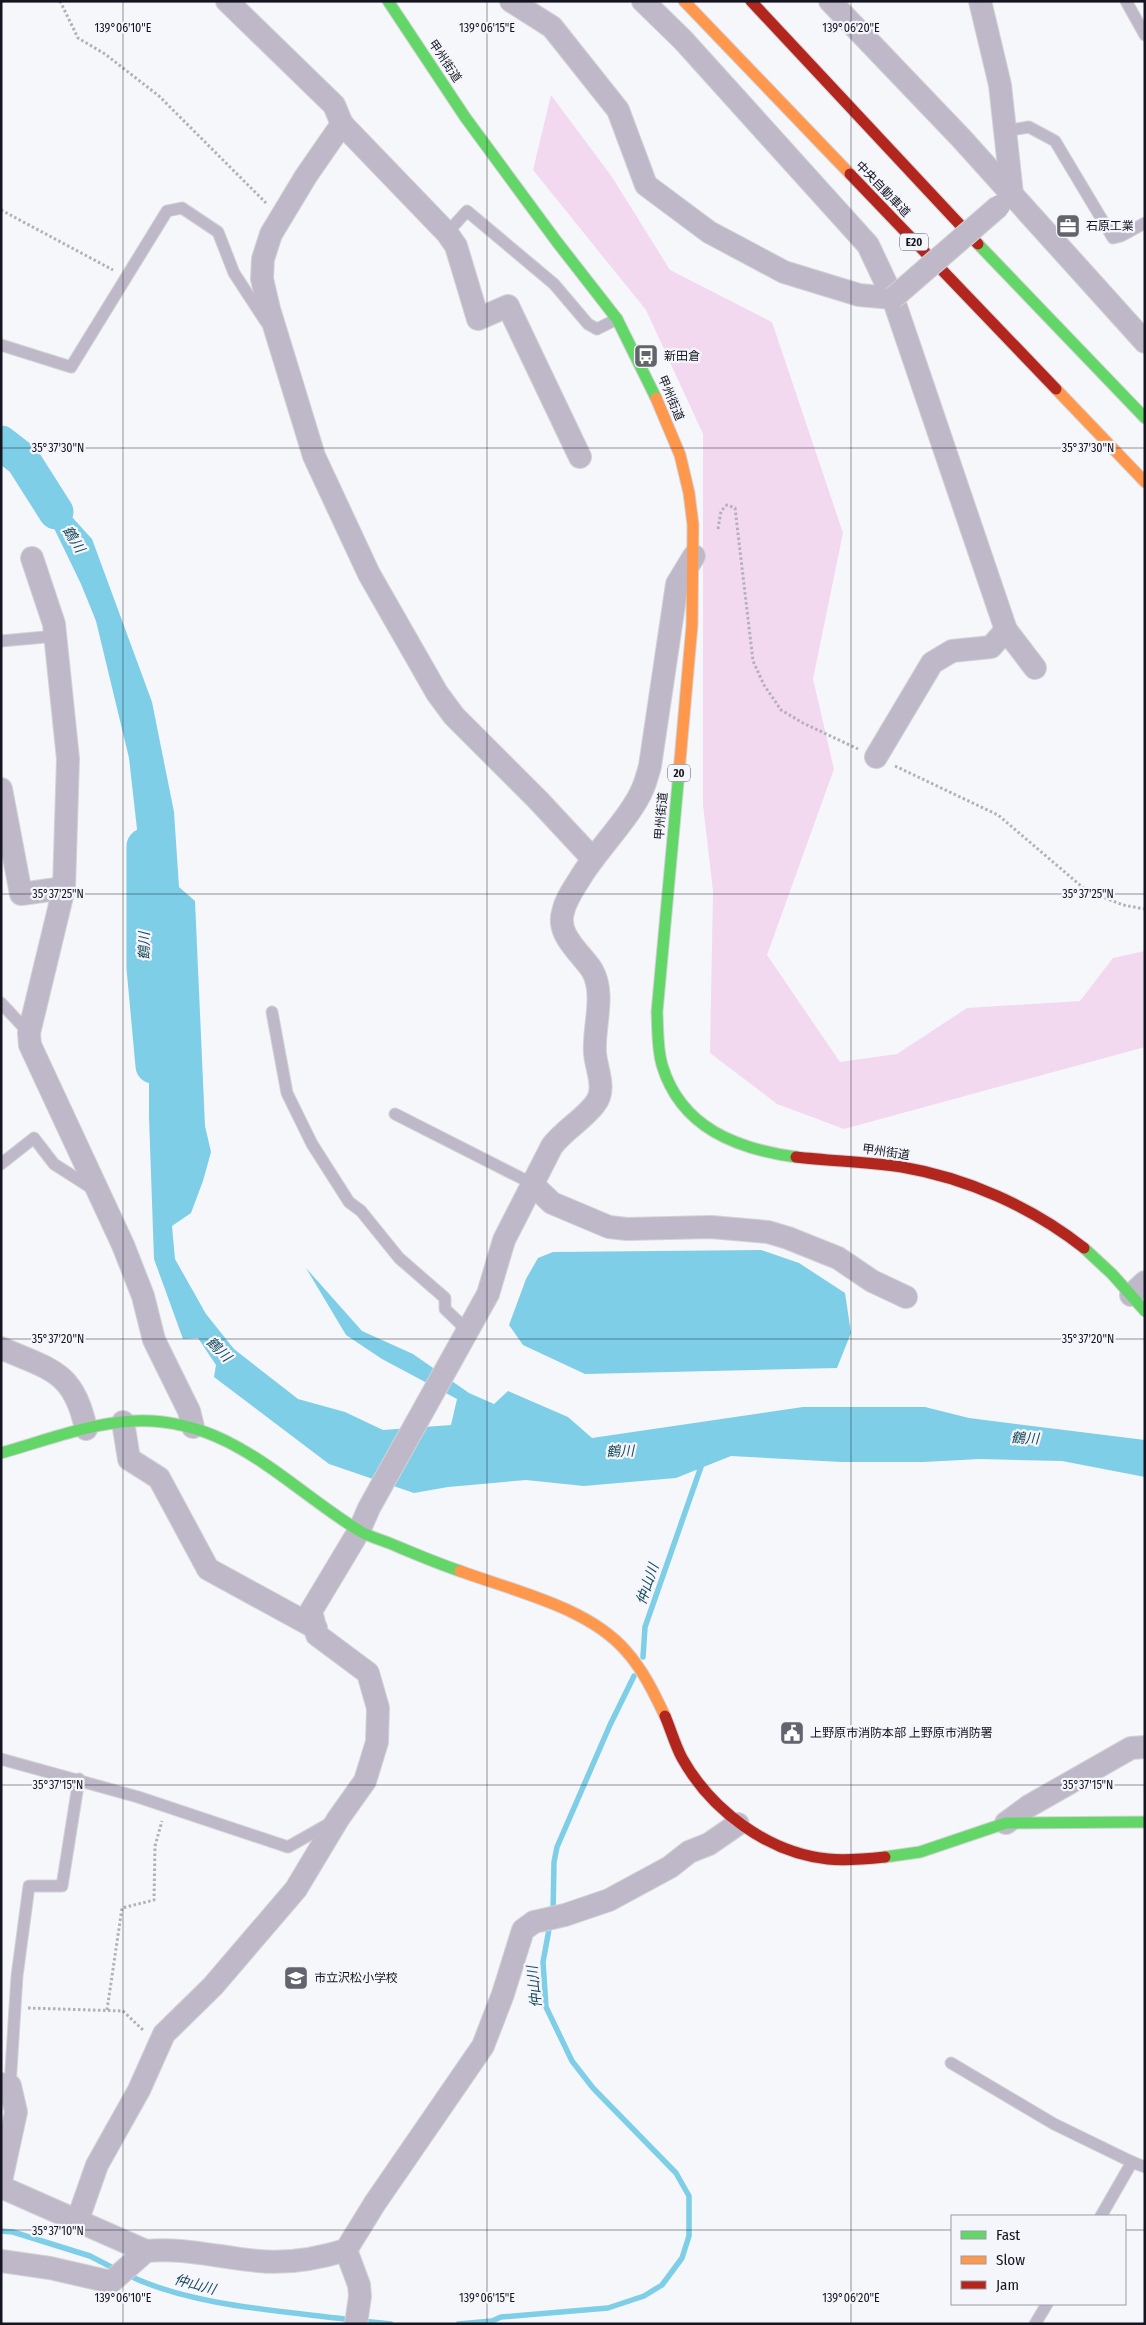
<svg xmlns="http://www.w3.org/2000/svg" width="1146" height="2325" font-family="'Fira Sans Condensed','Noto Sans JP',sans-serif">
  <style>
    .green { fill: #f2d9ef }
    .water { fill: #7ecee8 }
    .lines { fill: none; stroke-linecap: round; stroke-linejoin: round }
    .stream { stroke: #7ecee8; stroke-width: 5.5 }
    .river { stroke: #7ecee8; stroke-width: 35 }
    .lane-casing { stroke: #d3d3d6; stroke-width: 13 }
    .street-casing { stroke: #d3d3d6; stroke-width: 24 }
    .fast-casing { stroke: #d3d3d6; stroke-width: 13 }
    .slow-casing { stroke: #d3d3d6; stroke-width: 13 }
    .jam-casing { stroke: #d3d3d6; stroke-width: 13 }
    .path { stroke: #b4b0bb; stroke-width: 3; stroke-dasharray: 2.5 2.5; stroke-linecap: butt }
    .lane { stroke: #bfb8c8; stroke-width: 11 }
    .street { stroke: #bfb8c8; stroke-width: 22 }
    .fast { stroke: #63d668; stroke-width: 11 }
    .slow { stroke: #ff974d; stroke-width: 11 }
    .jam { stroke: #b3261e; stroke-width: 11 }
    .street-bridge-casing { stroke: #d3d3d6; stroke-width: 24; stroke-linecap: butt }
    .street-bridge { stroke: #bfb8c8; stroke-width: 22 }
    .ticks { fill: none; stroke: #141520; stroke-width: 1; stroke-opacity: 0.45 }
    .labels { text-anchor: middle; stroke-width: 4.5; stroke-linejoin: round; paint-order: stroke }
    .shield { fill: #f4f6fc; stroke: #575862; stroke-width: 1 }
    .shield-label { font-size: 11px; font-weight: bold; fill: #141520 }
    .street-label { font-size: 12px; fill: #141520; stroke: #f4f6fc }
    .poi-label { font-size: 12px; fill: #141520; stroke: #f4f6fc; text-anchor: start }
    .water-label { font-size: 14px; font-style: italic; fill: #1a4b5a; stroke: #f4f6fc }
    .ticks-label { font-size: 12px; text-anchor: middle; fill: #141520; stroke: #f4f6fc; stroke-width: 4.5; stroke-linejoin: round; paint-order: stroke }
  </style>
  <rect width="100%" height="100%" fill="#f6f7fa"/>
  <path class="green" d="M551,95L612,177L670,270L772,322L843,533L813,679L834,769L767,955L840,1062L897,1054L967,1008L1080,1001L1113,958L1145,951V1047L844,1129L777,1104L710,1053L713,891L703,805V434L646,310L533,170Z"/>
  <g class="water">
    <path d="M22,462L92,539L152,702L174,812L179,887L195,901L205,1126L211,1152L203,1181L191,1213L172,1226L175,1259L206,1314L234,1349L298,1399L345,1412L383,1430L451,1425L457,1399L382,1359L346,1335L306,1268L362,1331L413,1354L469,1393L494,1404L508,1391L568,1417L592,1438L803,1407H925L969,1418L1145,1440V1477L1062,1461L980,1459L923,1462H841L731,1456L676,1478L584,1486L526,1480L448,1487L414,1493L329,1464L214,1377L216,1365L198,1338L183,1339L154,1259L149,1117V936L129,758L96,621L81,584Z"/>
    <path d="M761,1250L799,1263L845,1293L851,1333L837,1368L585,1374L523,1345L509,1325L526,1279L538,1258L553,1252Z"/>
  </g>
  <g class="lines">
    <g class="stream">
      <path d="M643,1657L645,1627L703,1461"/>
      <path d="M553,1913L554,1862L557,1847L610,1725L634,1676"/>
      <path d="M1,2231L13,2232L90,2256L117,2270"/>
      <path d="M128,2275C190,2306 284,2311 353,2320"/>
      <path d="M362,2321L391,2324"/>
      <path d="M458,2324L492,2321L501,2317L608,2308L644,2296L662,2285L682,2258L689,2236V2196L676,2173L593,2088L572,2061L546,2007L543,1962L550,1924"/>
    </g>
    <g class="river">
      <path d="M1,443L23,460L56,512"/>
      <path d="M144,846V968L153,1066"/>
    </g>
    <defs>
      <g id="lane">
        <path d="M1126,1L1145,35"/>
        <path d="M1005,131L1029,127L1055,141L1113,238L1121,236L1145,223"/>
        <path d="M447,233L467,211L554,284L588,324L597,329L617,319"/>
        <path d="M1,345L71,367L167,211L182,208L218,232L234,273L266,322"/>
        <path d="M1,641L56,636"/>
        <path d="M1,1003L29,1033"/>
        <path d="M272,1012L287,1093L312,1144L349,1202L361,1211L399,1258L445,1298V1309L468,1331"/>
        <path d="M395,1114L531,1183"/>
        <path d="M1,1164L34,1138L54,1164L93,1189"/>
        <path d="M1,1759L138,1797L288,1847L332,1822"/>
        <path d="M951,2063L1054,2124L1132,2162"/>
        <path d="M10,2086L17,1976L29,1886H62L79,1779"/>
        <path d="M1101,2216L1132,2162L1145,2167"/>
        <path d="M1035,2324L1047,2304"/>
      </g>
      <g id="street">
        <path d="M227,1L334,105L342,124L306,176L271,234L263,259L262,279L269,309L314,456L369,574L437,693L454,716L538,800L593,859"/>
        <path d="M511,1L552,27L618,110L646,185L709,232L784,272L859,295L893,298"/>
        <path d="M643,1L683,40L868,245L893,298L1006,630L1035,668"/>
        <path d="M830,1L961,138L1145,342"/>
        <path d="M980,1L1000,85L1012,194"/>
        <path d="M342,124L447,233L456,246L478,319L508,306L580,457"/>
        <path d="M32,558L54,624L68,759L64,888L29,1033L30,1045L123,1245L143,1296L154,1340L189,1411L193,1427"/>
        <path d="M876,757L932,663L952,651L991,647L1006,630"/>
        <path d="M1,789L21,894L64,888"/>
        <path d="M531,1183L552,1203L609,1227L627,1229L711,1227L768,1232L788,1238L838,1258L872,1281L906,1297"/>
        <path d="M1131,1295L1145,1282"/>
        <path d="M1,1348C51,1370 74,1371 86,1429"/>
        <path d="M123,1422L129,1459L159,1478L208,1569L316,1628"/>
        <path d="M1006,1823L1029,1806L1131,1748L1145,1747"/>
        <path d="M1,2084L10,2086L16,2112L1,2181"/>
        <path d="M1,2187L146,2251C183,2247 221,2258 258,2261C288,2264 317,2259 346,2250L375,2203L483,2046L503,1994L523,1930L534,1922L565,1915L609,1900L670,1867L689,1852L709,1844L738,1824"/>
        <path d="M78,2219L97,2165L139,2090L164,2034L213,1986L296,1889L338,1819L365,1781L377,1742L378,1708L368,1673L317,1635L311,1611L359,1531L369,1508L488,1294L504,1240L552,1146C564,1130 583,1120 595,1104C607,1089 596,1069 595,1053C593,1027 606,994 592,970C581,953 556,935 563,912C566,898 575,887 582,875C599,848 632,815 643,788C646,781 648,773 650,766L677,584L694,556"/>
        <path d="M346,2250L359,2285L360,2296L356,2324"/>
        <path d="M1,2261L50,2268L111,2282L146,2251"/>
      </g>
      <g id="fast">
        <path d="M388,1L465,117L557,242L617,319L656,398"/>
        <path d="M978,244L1145,418"/>
        <path d="M679,772L657,1012C658,1030 657,1048 662,1065C681,1128 737,1149 796,1157"/>
        <path d="M1084,1248L1112,1274L1145,1311"/>
        <path d="M1,1453C44,1441 89,1423 134,1421C229,1417 284,1484 358,1530C367,1536 379,1539 389,1543C413,1553 436,1563 460,1571"/>
        <path d="M885,1857L920,1852L1006,1823L1145,1822"/>
      </g>
      <g id="slow">
        <path d="M684,1L850,174"/>
        <path d="M1056,389L1145,482"/>
        <path d="M656,398L680,455L689,493L693,525L692,625L679,772"/>
        <path d="M460,1571C514,1591 588,1607 626,1651C643,1670 654,1693 665,1716"/>
      </g>
      <g id="jam">
        <path d="M751,1L978,244"/>
        <path d="M850,174L1056,389"/>
        <path d="M796,1157C831,1161 867,1162 902,1167C967,1178 1032,1207 1084,1248"/>
        <path d="M665,1716C671,1730 675,1745 682,1758C711,1810 768,1853 828,1859C846,1861 866,1859 885,1857"/>
      </g>
    </defs>
    <use href="#lane" class="lane-casing"/>
    <use href="#street" class="street-casing"/>
    <use href="#fast" class="fast-casing"/>
    <use href="#slow" class="slow-casing"/>
    <use href="#jam" class="jam-casing"/>
    <g class="path">
      <path d="M60,1L78,38L105,54L159,96L266,203"/>
      <path d="M1,210L113,270"/>
      <path d="M718,529L721,511L727,505L735,508L753,661L764,685L781,710L803,723L858,749"/>
      <path d="M895,766L998,815L1087,891L1123,905L1145,909"/>
      <path d="M28,2008L123,2011L144,2031"/>
      <path d="M107,2010L122,1908L154,1900L155,1846L162,1821"/>
    </g>
    <use href="#lane" class="lane"/>
    <use href="#street" class="street"/>
    <use href="#fast" class="fast"/>
    <use href="#slow" class="slow"/>
    <use href="#jam" class="jam"/>
    <defs>
      <path id="street-bridge" d="M893,298L999,206"/>
    </defs>
    <use href="#street-bridge" class="street-bridge-casing"/>
    <use href="#street-bridge" class="street-bridge"/>
  </g>
  <path class="ticks" d="M123,1V2324M487,1V2324M851,1V2324M1,2H1145M1,448H1145M1,894H1145M1,1339H1145M1,1785H1145M1,2230H952M1125,2230H1145"/>
  <defs>
    <symbol id="office-square" viewBox="-11 -11 22 22"><rect x="-9" y="-9" width="18" height="18" rx="4" fill="#63646c" stroke="#f4f6fc"/><path d="M-6-3h4V-5.5h4V-3h4V5H-6ZM-1-4.5V-3h2v-1.5ZM-6 0V1H6V0Z" fill="#fff"/></symbol>
    <symbol id="bus-square" viewBox="-11 -11 22 22"><rect x="-9" y="-9" width="18" height="18" rx="4" fill="#63646c" stroke="#f4f6fc"/><path d="M-5-6H5V4H4V6H2V4H-2V6H-4V4H-5ZM-3.5-4V0h7V-4ZM-3.5 1.2v1.5H-2V1.2ZM2 1.2v1.5H3.5V1.2Z" fill="#fff"/></symbol>
    <symbol id="civic-square" viewBox="-11 -11 22 22"><rect x="-9" y="-9" width="18" height="18" rx="4" fill="#63646c" stroke="#f4f6fc"/><path d="M-.6-6.5H3V-4.5H.6V-3L4-1V1h2V6H-6V1h2V-1L-.6-3ZM-1.2 2.5V6h2.4V2.5Z" fill="#fff"/></symbol>
    <symbol id="school-square" viewBox="-11 -11 22 22"><rect x="-9" y="-9" width="18" height="18" rx="4" fill="#63646c" stroke="#f4f6fc"/><path d="M0-5L7-2L0 1L-7-2ZM-4 1L0 2.5L4 1V4Q0 6-4 4Z" fill="#fff"/></symbol>
  </defs>
  <g fill-rule="evenodd">
    <use href="#office-square" x="1054" y="212" width="28" height="28"/>
    <use href="#bus-square" x="632" y="342" width="28" height="28"/>
    <use href="#civic-square" x="778" y="1719" width="28" height="28"/>
    <use href="#school-square" x="282" y="1964" width="28" height="28"/>
  </g>
  <g class="labels">
    <g class="shield">
      <rect x="900" y="233.5" width="28" height="17" rx="4"/>
      <rect x="668" y="764.5" width="22" height="17" rx="4"/>
    </g>
    <g class="shield-label">
      <text x="914" y="246">E20</text>
      <text x="679" y="777">20</text>
    </g>
    <g class="street-label">
      <text transform="translate(445 61) rotate(56)" y="4">甲州街道</text>
      <text transform="translate(883 189) rotate(46)" y="4">中央自動車道</text>
      <text transform="translate(671 398) rotate(67)" y="4">甲州街道</text>
      <text transform="translate(661 816) rotate(-85)" y="4">甲州街道</text>
      <text transform="translate(886 1152) rotate(8)" y="4">甲州街道</text>
    </g>
    <g class="poi-label">
      <text x="1086" y="230">石原工業</text>
      <text x="664" y="360">新田倉</text>
      <text x="810" y="1737">上野原市消防本部 上野原市消防署</text>
      <text x="314" y="1982">市立沢松小学校</text>
    </g>
    <g class="water-label">
      <text transform="translate(74 539) rotate(58)" y="5">鶴川</text>
      <text transform="translate(144 946) rotate(-90)" y="5">鶴川</text>
      <text transform="translate(219 1349) rotate(45)" y="5">鶴川</text>
      <text transform="translate(1025 1438) rotate(2)" y="5">鶴川</text>
      <text transform="translate(620 1451) rotate(-2)" y="5">鶴川</text>
      <text transform="translate(647 1584) rotate(-71)" y="5">仲山川</text>
      <text transform="translate(534 1987) rotate(-96)" y="5">仲山川</text>
      <text transform="translate(195 2284) rotate(15)" y="5">仲山川</text>
    </g>
  </g>
  <g class="ticks-label">
    <text x="123" y="32">139°06'10"E</text>
    <text x="487" y="32">139°06'15"E</text>
    <text x="851" y="32">139°06'20"E</text>
    <text x="58" y="452">35°37'30"N</text>
    <text x="1088" y="452">35°37'30"N</text>
    <text x="58" y="898">35°37'25"N</text>
    <text x="1088" y="898">35°37'25"N</text>
    <text x="58" y="1343">35°37'20"N</text>
    <text x="1088" y="1343">35°37'20"N</text>
    <text x="58" y="1789">35°37'15"N</text>
    <text x="1088" y="1789">35°37'15"N</text>
    <text x="58" y="2235">35°37'10"N</text>
    <text x="123" y="2302">139°06'10"E</text>
    <text x="487" y="2302">139°06'15"E</text>
    <text x="851" y="2302">139°06'20"E</text>
  </g>
  <rect width="1146" height="2325" fill="none" stroke="#141520" stroke-width="5"/>
  <rect x="951" y="2215" width="175" height="90" fill="#f4f6fc" stroke="#9a9ca4"/>
  <rect x="961" y="2231" width="25" height="8" fill="#63d668" stroke="#9a9ca4"/>
  <text x="996" y="2240" font-size="15" fill="#141520">Fast</text>
  <rect x="961" y="2256" width="25" height="8" fill="#ff974d" stroke="#9a9ca4"/>
  <text x="996" y="2265" font-size="15" fill="#141520">Slow</text>
  <rect x="961" y="2281" width="25" height="8" fill="#b3261e" stroke="#9a9ca4"/>
  <text x="996" y="2290" font-size="15" fill="#141520">Jam</text>
</svg>
